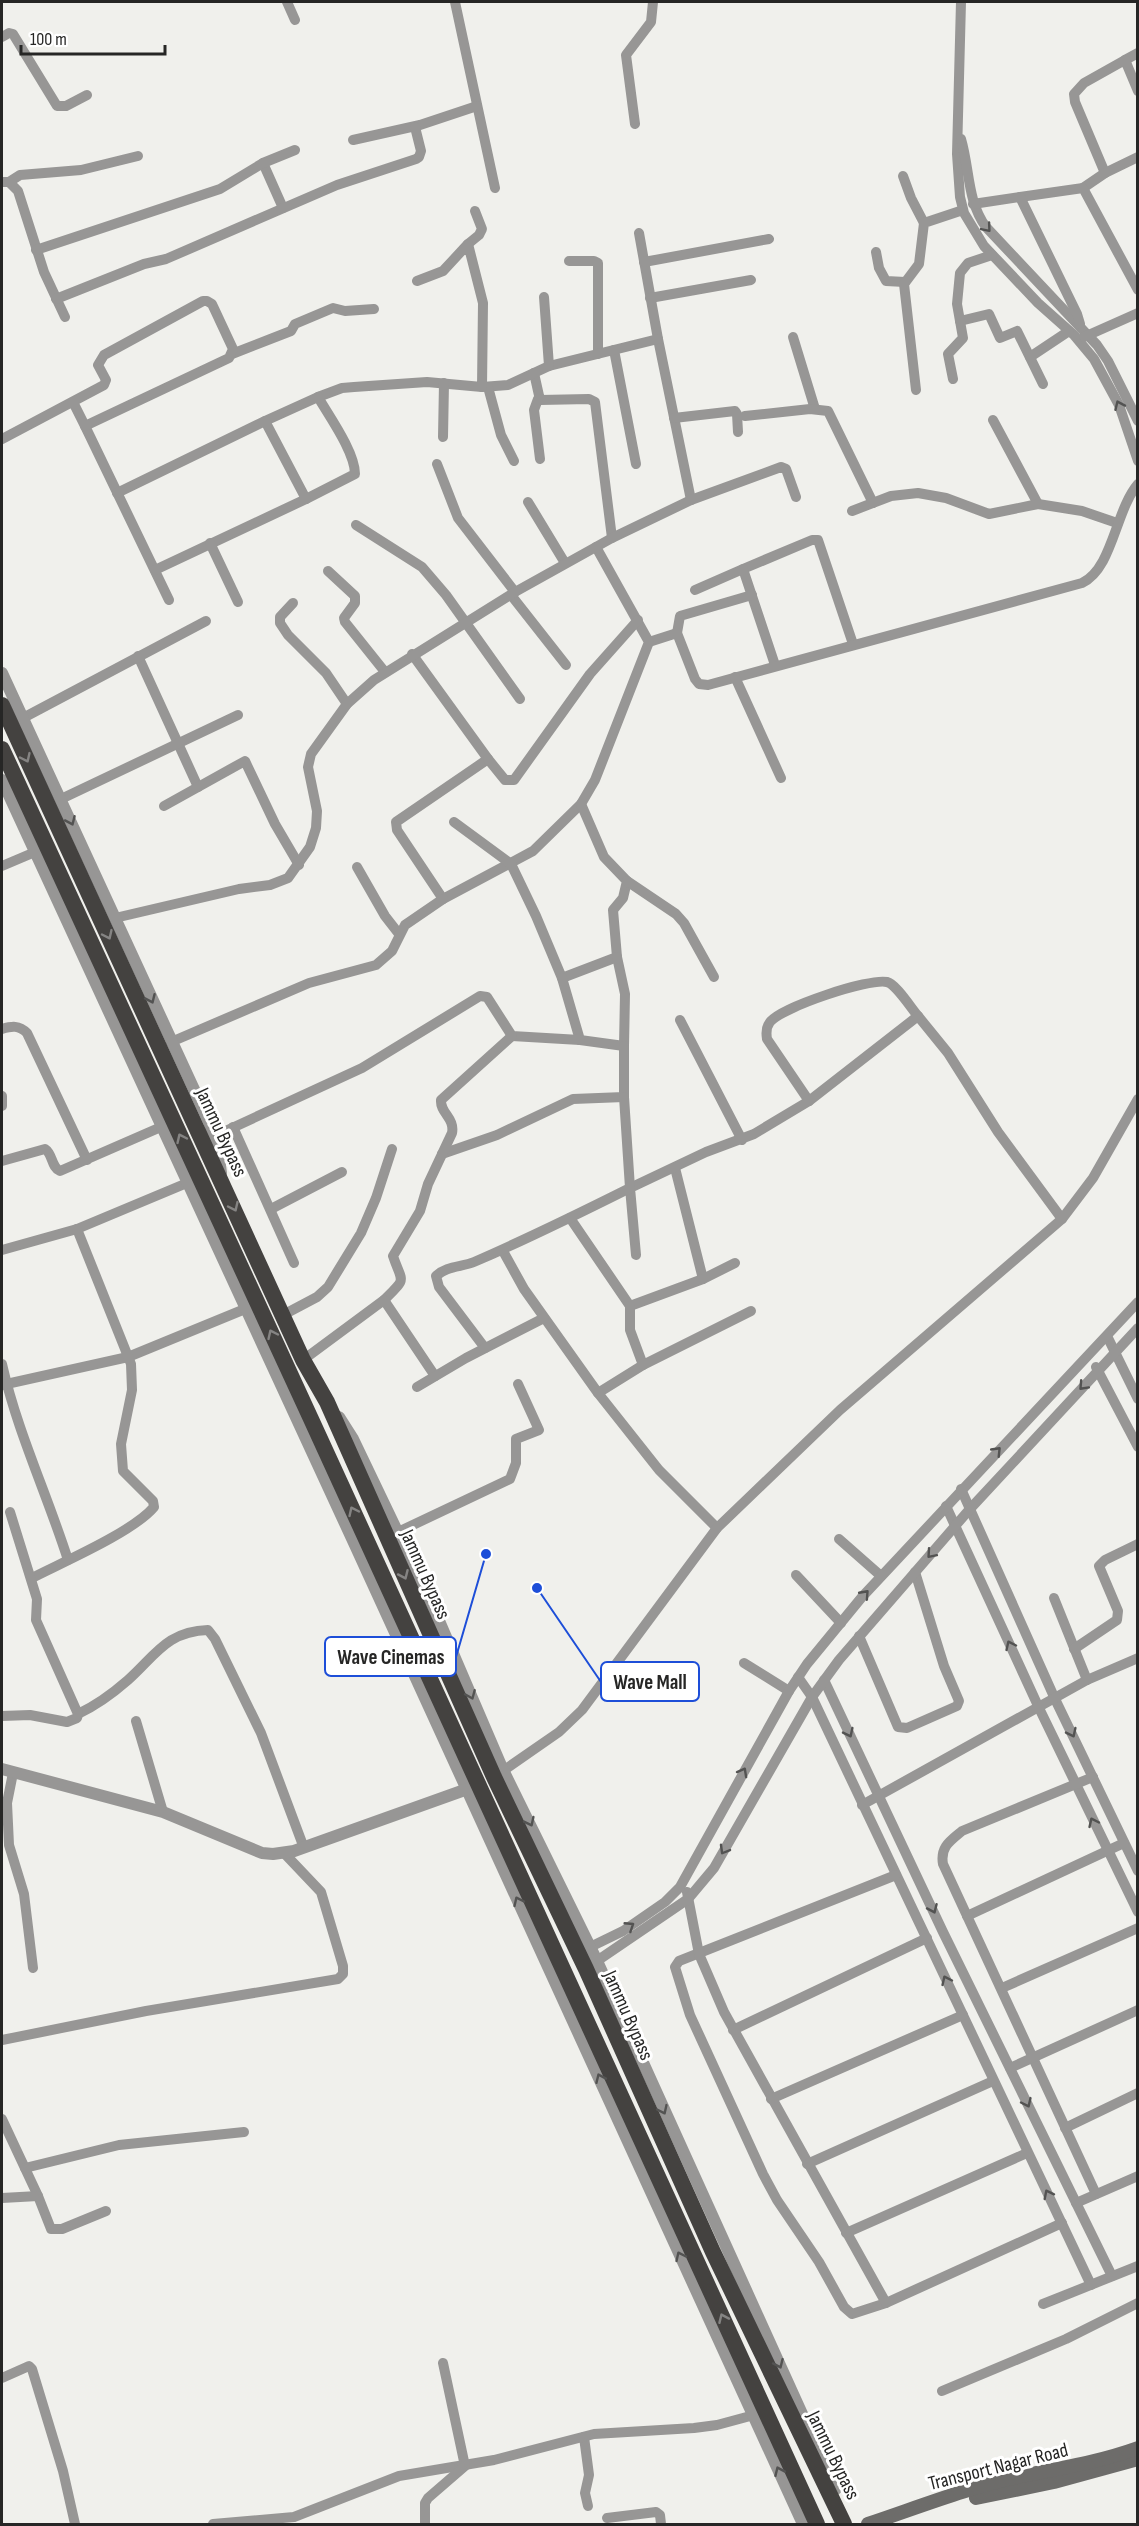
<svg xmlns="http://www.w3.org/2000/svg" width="1139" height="2526" font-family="'Sofia Sans Condensed',sans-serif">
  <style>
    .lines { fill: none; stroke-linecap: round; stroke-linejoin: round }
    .minor { stroke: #979695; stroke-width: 10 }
    .tertiary { stroke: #979695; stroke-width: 12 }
    .secondary { stroke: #6d6c6a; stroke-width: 14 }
    .trunk { stroke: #444240; stroke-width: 16 }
    .oneway { stroke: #535352 }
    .oneway2 { stroke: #858483 }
    .labels { text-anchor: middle; stroke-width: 6; stroke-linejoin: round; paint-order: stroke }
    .street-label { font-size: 20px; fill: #262625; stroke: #fff }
    .leader { fill: none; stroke: #1d4ed8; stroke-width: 2 }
    .callout-dot { fill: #1d4ed8; stroke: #fff; stroke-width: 2 }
    .callout { fill: #fff; stroke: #1d4ed8; stroke-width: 2 }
    .callout-label { font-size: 21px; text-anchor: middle; font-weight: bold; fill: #262625 }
  </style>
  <rect width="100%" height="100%" fill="#f0f0ec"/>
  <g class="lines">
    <g class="minor">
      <path d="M287,2L295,20"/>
      <path d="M455,2L495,188"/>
      <path d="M961,2L957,154L960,197L964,213L984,246L1038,303L1074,335L1094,359L1119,405L1138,461"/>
      <path d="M2,37L9,33L13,34L57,106H66L87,95"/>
      <path d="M1125,60L1138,53"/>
      <path d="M635,124L626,55L651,22L653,2"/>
      <path d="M961,139C970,170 967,201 986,227L1097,345L1108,361L1138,421"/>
      <path d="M353,140L420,125L477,106"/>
      <path d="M263,163L283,208"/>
      <path d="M1105,173L1075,102L1074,94L1084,83L1125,60L1138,91"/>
      <path d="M903,176L911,198L924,223"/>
      <path d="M2,182H9L18,191L44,272L65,317"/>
      <path d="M9,182L20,175L81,170L138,156"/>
      <path d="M1083,188L1105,173L1138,157"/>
      <path d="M1020,197L1083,188L1138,290"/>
      <path d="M973,204L1020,197L1077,314L1080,324"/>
      <path d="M639,233L658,339L691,500"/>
      <path d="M468,244L479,235L482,229L475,211"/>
      <path d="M36,250L220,189L263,163L295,150"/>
      <path d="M876,252L879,268L886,281L905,282"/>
      <path d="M569,261H594L598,263V354"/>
      <path d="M644,262L769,239"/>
      <path d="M650,298L751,280"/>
      <path d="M56,299L144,264L166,259L337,185L416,159L419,157L421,151L415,127"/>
      <path d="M960,321L989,314L1000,338L1017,331L1043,384"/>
      <path d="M793,337L815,409"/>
      <path d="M1084,337L1138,313"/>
      <path d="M614,350L636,464"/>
      <path d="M232,354L291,331L295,324L333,308L345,311L374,309"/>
      <path d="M1030,357L1069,331"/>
      <path d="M549,366L658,339"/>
      <path d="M534,373L540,400L589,399L595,402L612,538"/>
      <path d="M953,379L948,354L963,338L957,304L960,273L968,263L992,255"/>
      <path d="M482,387L508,385L549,366L544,297"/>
      <path d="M488,387L501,435L514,461"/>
      <path d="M916,390L904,284L919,264L924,223L963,210"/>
      <path d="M318,397L342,388L354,387L427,382L482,387L483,303L468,244L443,271L417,281"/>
      <path d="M538,399L534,410L540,459"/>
      <path d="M745,416L810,409L828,411L873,503"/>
      <path d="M674,418L735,411L737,414L738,432"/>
      <path d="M993,420L1038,504"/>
      <path d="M265,421L318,397C329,416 355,452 355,474L306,499"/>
      <path d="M85,426L169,600"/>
      <path d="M443,437L444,383"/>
      <path d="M2,439L104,385L106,380L98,365L104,355L203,301H207L212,304L233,349L229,358L85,426L73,402"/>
      <path d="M437,464L458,518L515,592"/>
      <path d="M117,493L265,421L306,499L155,570"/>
      <path d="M528,502L565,563"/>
      <path d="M852,511L891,496L918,493L946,498L989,514L1038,504L1082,511L1117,523"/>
      <path d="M356,525L422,567L446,595L520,699"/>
      <path d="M210,543L238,602"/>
      <path d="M743,569L812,540H818L853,644"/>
      <path d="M328,571L355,596V603L344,618L345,622L385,672"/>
      <path d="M695,590L743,569L775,665"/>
      <path d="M511,595L566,665"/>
      <path d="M293,603L280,617V623L288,635L326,673L347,704"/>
      <path d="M677,633L680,616L752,595"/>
      <path d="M649,642L677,633L695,679L699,684L708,685L1082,583C1113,568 1115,511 1138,484"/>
      <path d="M412,654L488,759L396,822L397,830L443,899L533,851L581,804L595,780L649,642L596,547"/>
      <path d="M138,656L198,787"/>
      <path d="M735,677L781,778"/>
      <path d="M23,718L206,621"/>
      <path d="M488,759L505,780H514L590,674L638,620"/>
      <path d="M61,799L238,715"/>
      <path d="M164,806L245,761L275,824L299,865"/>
      <path d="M454,822L511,864L536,916L562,978L617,957L613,910L623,898L627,881L604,857L581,804"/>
      <path d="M2,866L35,852"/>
      <path d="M357,867L385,916L399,934"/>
      <path d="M627,881L676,914L684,923L714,977"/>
      <path d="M115,918L239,889L270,885L288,878L310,847L316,828L317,811L308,767L311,754L347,704L374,680L515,592L612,538L691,500L781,467L786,469L796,497"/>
      <path d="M562,978L580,1040L624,1046L625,994L617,957"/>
      <path d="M680,1020L742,1140"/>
      <path d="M2,1029C12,1026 19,1025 27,1033L87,1160"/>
      <path d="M171,1042L309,983L376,965L392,951L405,925L443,899"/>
      <path d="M2,1096V1106"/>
      <path d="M809,1101L767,1039C766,1033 766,1027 770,1022C782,1007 869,978 887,982C896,984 911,1008 918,1016"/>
      <path d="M233,1127L294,1263"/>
      <path d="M206,1140L362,1068L480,996L487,997L512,1036L580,1040"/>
      <path d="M442,1154L497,1135L573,1099L624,1097V1046"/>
      <path d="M2,1161L45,1149C53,1154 51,1167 60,1171L161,1127"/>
      <path d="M675,1168L703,1279L735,1263"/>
      <path d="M271,1209L342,1172"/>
      <path d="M570,1218L630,1306L703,1279"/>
      <path d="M2,1250L77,1229L187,1183"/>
      <path d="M503,1251L524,1289L598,1393L643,1365"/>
      <path d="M636,1255L630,1188L706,1152L754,1134L809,1101L918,1016L948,1053L998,1132L1062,1219"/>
      <path d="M384,1300C408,1277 402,1283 393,1256L420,1211L428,1184L452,1133C455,1118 440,1113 441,1100L512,1036"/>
      <path d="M630,1306V1330L643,1365L751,1311"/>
      <path d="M283,1315L317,1297L328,1287L361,1233L376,1198L392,1149"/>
      <path d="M1107,1336L1138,1399"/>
      <path d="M485,1348L439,1287L436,1276C446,1266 462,1267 474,1262C527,1239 578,1214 630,1188L624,1097"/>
      <path d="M303,1360L384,1300L435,1376"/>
      <path d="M2,1364C17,1431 47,1494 68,1560"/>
      <path d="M1096,1367L1138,1447"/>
      <path d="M2,1385L128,1357L245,1309"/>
      <path d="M417,1387L466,1358L544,1318"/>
      <path d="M598,1393L659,1470L717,1528"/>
      <path d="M961,1489L1055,1699L1138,1871"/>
      <path d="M946,1506L1039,1708L1138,1912"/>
      <path d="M398,1532L510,1479L516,1463V1439L539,1430L518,1384"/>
      <path d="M839,1539L881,1576"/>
      <path d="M796,1575L841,1623"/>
      <path d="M32,1578C63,1562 133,1532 154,1507L153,1501L123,1471L121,1444L132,1390L131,1364L77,1229"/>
      <path d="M1054,1598L1087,1680"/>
      <path d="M859,1636L898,1727L907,1728L957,1706L959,1701L944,1666L915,1572"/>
      <path d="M1074,1649L1117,1620L1118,1611L1099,1566L1105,1560L1138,1544"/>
      <path d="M744,1663L789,1691"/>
      <path d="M798,1677L812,1697L1091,2285"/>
      <path d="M824,1680L943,1932L1112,2276"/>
      <path d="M78,1714C97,1705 112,1694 128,1680C155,1656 167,1631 208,1630L215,1639L261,1733L304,1848"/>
      <path d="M2,1716L30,1715L67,1722L77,1718L78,1714L36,1620L37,1599L10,1512"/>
      <path d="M136,1721L163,1812"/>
      <path d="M13,1773L7,1803L9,1845L24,1894L33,1968"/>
      <path d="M497,1775L559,1732L582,1710L717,1528L840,1410L1062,1219L1093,1178L1138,1099"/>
      <path d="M1093,1777L962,1831C950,1841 940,1847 943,1864L1096,2194"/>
      <path d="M862,1805L1087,1680L1138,1658"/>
      <path d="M896,1875L679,1961L675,1967L690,2015L763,2174L777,2200L819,2262L844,2307L852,2314L886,2303L1062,2223"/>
      <path d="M687,1892L699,1954L724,2012L886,2303"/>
      <path d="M967,1916L1124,1843"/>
      <path d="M584,1950L623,1931L665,1902L680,1887L789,1691L807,1664L862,1597L1138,1302"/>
      <path d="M591,1965L688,1899L714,1868L812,1697L839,1660L969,1510L1138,1328"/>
      <path d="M1002,1988L1138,1928"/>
      <path d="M733,2030L927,1938"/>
      <path d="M2,2040L146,2011L338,1979L343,1974V1966L321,1892L284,1853"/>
      <path d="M1010,2068L1138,2010"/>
      <path d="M771,2099L963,2015"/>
      <path d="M2,2119L38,2196L51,2229H62L106,2211"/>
      <path d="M1065,2128L1138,2093"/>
      <path d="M807,2164L993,2081"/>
      <path d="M25,2168L119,2145L244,2132"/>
      <path d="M2,2198L38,2196"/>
      <path d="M1076,2203L1138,2176"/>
      <path d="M846,2233L1027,2153"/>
      <path d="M1043,2304L1138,2266"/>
      <path d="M2,2378L29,2366L32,2369L63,2471L75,2524"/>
      <path d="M942,2391L1066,2339L1138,2303"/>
      <path d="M584,2437L589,2475L585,2493L588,2506"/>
      <path d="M607,2518L656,2512L660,2515L661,2524"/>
      <path d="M213,2524L294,2517L399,2476L494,2460L594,2434L694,2428L717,2425L754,2415"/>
      <path d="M425,2524V2503L428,2498L465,2466L443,2363"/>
    </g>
    <g class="tertiary">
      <path d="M2,673L209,1122L218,1150L221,1173"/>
      <path d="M2,780L355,1545L803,2524"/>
      <path d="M339,1417L353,1439L431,1602L503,1770L597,1961L836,2489"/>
      <path d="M2,1769L163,1812L262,1853L273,1854L294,1851L473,1787"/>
    </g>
    <g class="secondary">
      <path d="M976,2498L1054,2482L1138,2459"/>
      <path d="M868,2524C919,2507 969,2487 1022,2476C1061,2468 1099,2462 1138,2448"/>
    </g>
    <g class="trunk">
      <path d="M2,705L303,1360L327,1402L494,1777L586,1969L713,2252L844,2524"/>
      <path d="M2,749L311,1419L817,2524"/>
    </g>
  </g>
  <defs><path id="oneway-chevron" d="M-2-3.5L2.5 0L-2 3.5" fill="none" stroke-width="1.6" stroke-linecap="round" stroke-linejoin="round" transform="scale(1.5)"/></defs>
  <g class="oneway">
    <use href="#oneway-chevron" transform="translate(987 228) rotate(50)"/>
    <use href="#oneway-chevron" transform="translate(1119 405) rotate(-114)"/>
    <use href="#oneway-chevron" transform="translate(71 821) rotate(66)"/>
    <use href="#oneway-chevron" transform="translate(151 999) rotate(66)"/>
    <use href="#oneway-chevron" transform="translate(1083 1386) rotate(133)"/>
    <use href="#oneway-chevron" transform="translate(997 1451) rotate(-46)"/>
    <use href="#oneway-chevron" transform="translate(931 1554) rotate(131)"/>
    <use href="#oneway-chevron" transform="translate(865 1594) rotate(-48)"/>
    <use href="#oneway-chevron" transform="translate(1010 1645) rotate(-115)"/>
    <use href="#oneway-chevron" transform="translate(471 1695) rotate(67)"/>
    <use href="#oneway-chevron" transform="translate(849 1733) rotate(64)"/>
    <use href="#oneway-chevron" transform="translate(1072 1733) rotate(64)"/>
    <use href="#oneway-chevron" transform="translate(743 1772) rotate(-61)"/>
    <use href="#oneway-chevron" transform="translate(530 1822) rotate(64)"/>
    <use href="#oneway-chevron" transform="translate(1093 1822) rotate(-115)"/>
    <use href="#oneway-chevron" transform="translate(724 1850) rotate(120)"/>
    <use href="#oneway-chevron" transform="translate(518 1901) rotate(-115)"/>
    <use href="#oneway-chevron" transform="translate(933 1909) rotate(66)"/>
    <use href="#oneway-chevron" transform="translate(630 1926) rotate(-33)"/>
    <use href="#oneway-chevron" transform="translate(946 1980) rotate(-115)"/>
    <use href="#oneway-chevron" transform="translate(600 2078) rotate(-114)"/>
    <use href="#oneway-chevron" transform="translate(1027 2103) rotate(65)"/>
    <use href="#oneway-chevron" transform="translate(663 2110) rotate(65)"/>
    <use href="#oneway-chevron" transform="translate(1048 2194) rotate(-117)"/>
    <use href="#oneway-chevron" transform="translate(680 2256) rotate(-115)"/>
    <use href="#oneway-chevron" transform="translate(779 2364) rotate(66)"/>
    <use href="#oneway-chevron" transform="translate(779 2471) rotate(-114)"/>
  </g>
  <g class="oneway2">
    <use href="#oneway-chevron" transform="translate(26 758) rotate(65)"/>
    <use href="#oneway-chevron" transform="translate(108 935) rotate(65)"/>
    <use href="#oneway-chevron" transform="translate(181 1138) rotate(-115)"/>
    <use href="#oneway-chevron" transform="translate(234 1207) rotate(65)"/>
    <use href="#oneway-chevron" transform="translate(272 1334) rotate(-115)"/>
    <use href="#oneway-chevron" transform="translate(353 1511) rotate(-115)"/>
    <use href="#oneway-chevron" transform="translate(404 1575) rotate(66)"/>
    <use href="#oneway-chevron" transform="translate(723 2318) rotate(-114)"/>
  </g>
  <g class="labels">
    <g class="street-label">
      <text transform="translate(222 1132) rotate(65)" y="7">Jammu Bypass</text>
      <text transform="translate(426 1574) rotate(66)" y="7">Jammu Bypass</text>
      <text transform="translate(629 2015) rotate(66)" y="7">Jammu Bypass</text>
      <text transform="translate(834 2455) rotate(64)" y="7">Jammu Bypass</text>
      <text transform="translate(998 2466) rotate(-14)" y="7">Transport Nagar Road</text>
    </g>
  </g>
  <path class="leader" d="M486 1554L456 1657M537 1588L601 1682"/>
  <g class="callout-dot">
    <circle cx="486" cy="1554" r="6"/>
    <circle cx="537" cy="1588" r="6"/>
  </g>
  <g class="callout">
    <rect x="325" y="1637" width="131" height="39" rx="6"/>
    <rect x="601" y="1662" width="98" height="39" rx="6"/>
  </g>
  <g class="callout-label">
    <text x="391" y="1664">Wave Cinemas</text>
    <text x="650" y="1689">Wave Mall</text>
  </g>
  <rect width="1139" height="2526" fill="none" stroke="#262625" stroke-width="6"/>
  <path d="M21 45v9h144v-9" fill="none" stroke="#262625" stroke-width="3"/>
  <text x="30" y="45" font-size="18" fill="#262625" stroke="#ffffff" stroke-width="4.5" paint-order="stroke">100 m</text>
</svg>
